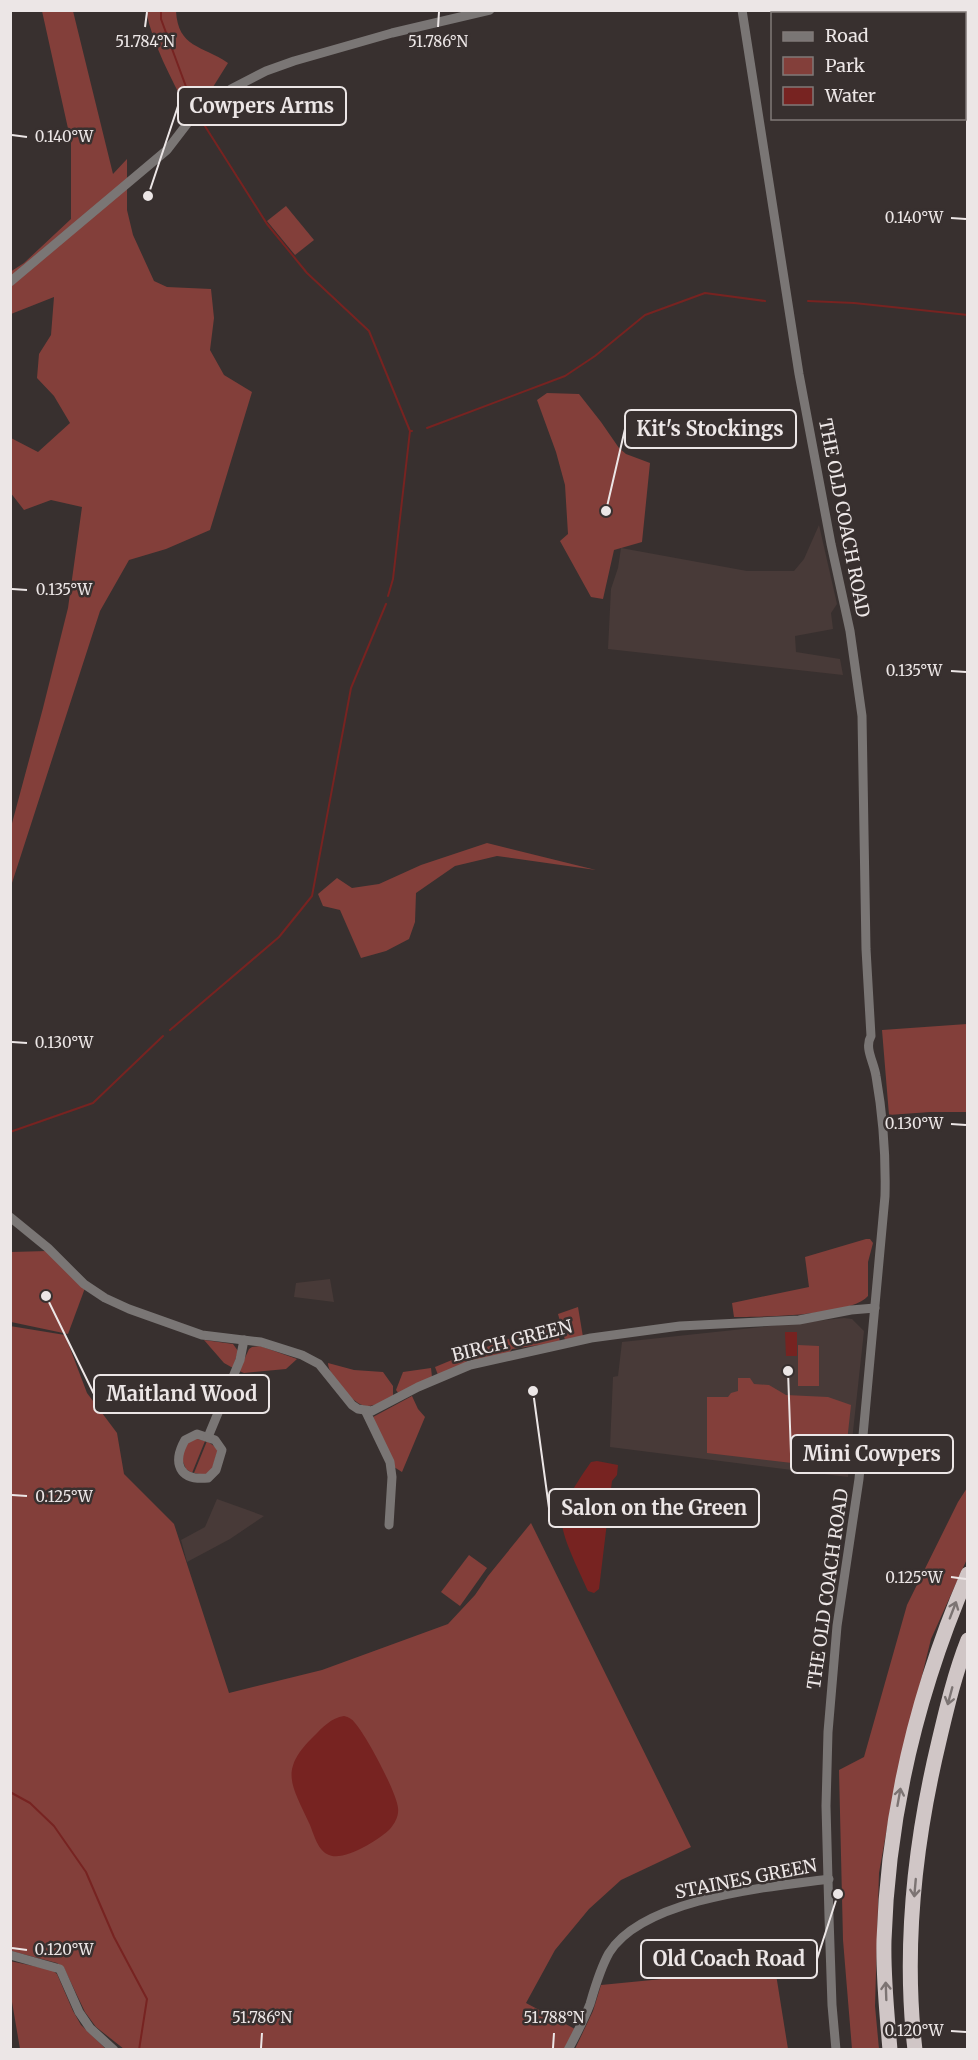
<svg xmlns="http://www.w3.org/2000/svg" width="978" height="2060" font-family="Merriweather,serif">
  <style>
    .built { fill: #483a38 }
    .green { fill: #833f3a }
    .water { fill: #772321 }
    .lines { fill: none; stroke-linecap: round; stroke-linejoin: round }
    .stream { stroke: #772321; stroke-width: 2 }
    .minor { stroke: #7a7675; stroke-width: 9 }
    .trunk { stroke: #d0c6c6; stroke-width: 15 }
    .oneway { stroke: #7c7473 }
    .ticks { fill: none; stroke: #ece6e6; stroke-width: 2 }
    .labels { text-anchor: middle; stroke-width: 5; stroke-linejoin: round; paint-order: stroke }
    .street-label { font-size: 18px; fill: #ece6e6; stroke: #38302f }
    .ticks-label { font-size: 15px; text-anchor: middle; fill: #ece6e6; stroke: #38302f; stroke-width: 5; stroke-linejoin: round; paint-order: stroke }
    .leader { fill: none; stroke: #ece6e6; stroke-width: 2 }
    .callout-dot { fill: #ece6e6; stroke: #38302f; stroke-width: 2 }
    .callout { fill: #38302f; stroke: #ece6e6; stroke-width: 2 }
    .callout-label { font-size: 20px; text-anchor: middle; font-weight: bold; fill: #ece6e6 }
  </style>
  <rect width="100%" height="100%" fill="#38302f"/>
  <g class="built">
    <path d="M819,525L837,604L831,613L833,629L795,636L796,652L840,659L843,675L608,649L611,589L618,568L621,548L747,571H794L804,559Z"/>
    <path d="M330,1279L334,1302L294,1297L296,1283Z"/>
    <path d="M844,1318L852,1319L864,1331L848,1477L610,1447L613,1377L618,1376L622,1342Z"/>
    <path d="M217,1499L264,1516L230,1539L187,1562L181,1540L205,1527Z"/>
  </g>
  <g class="green">
    <path d="M901,10L967,11V108L964,97V14L900,13Z"/>
    <path d="M42,11H73L113,174L127,159V210L133,235L154,281L167,287L211,289L214,318L210,350L224,375L252,392L210,530L166,549L129,560L100,611L11,886V827L43,708L68,608L82,507L51,500L24,510L10,492L11,438L38,452L70,423L54,396L37,378L39,354L51,335L54,297L11,314L10,272L24,263L71,219V142Z"/>
    <path d="M146,11H176C178,48 202,45 228,63L213,87L187,109C171,78 153,45 146,11Z"/>
    <path d="M286,206L314,240L295,255L267,221Z"/>
    <path d="M547,393L579,394L601,422L619,448L626,454L650,463L642,542L614,550L603,599L591,597L560,541L568,534L565,485L556,452L537,400Z"/>
    <path d="M487,843L596,870L497,856L455,866L416,893L415,922L409,939L386,951L361,958L340,910L323,906L318,894L337,878L352,888L379,884L421,865Z"/>
    <path d="M967,1024V1112H930L889,1115L882,1030Z"/>
    <path d="M866,1239H870L873,1243L868,1262V1296C851,1316 761,1317 734,1317L732,1303L809,1287L805,1257Z"/>
    <path d="M47,1251L85,1288L68,1334L11,1322V1252Z"/>
    <path d="M578,1307L583,1337L565,1340L558,1314Z"/>
    <path d="M556,1322L560,1342L512,1349L509,1353L473,1361L470,1353Z"/>
    <path d="M10,1326L65,1335L87,1393L117,1433L124,1474L174,1524L229,1693L322,1670L448,1624L475,1595L488,1576L531,1523L691,1847L621,1880L589,1909L555,1950L526,2003L575,2029L564,2049H124L96,2027L85,2012L64,1968L57,1963L11,1951Z"/>
    <path d="M204,1340L233,1344L238,1351L233,1368L224,1363Z"/>
    <path d="M798,1345L819,1346V1386H798Z"/>
    <path d="M260,1346L297,1359L286,1369L244,1373L239,1371L249,1349L252,1347Z"/>
    <path d="M464,1355L468,1362L438,1375L435,1367Z"/>
    <path d="M328,1363L354,1370L383,1372L393,1386V1396C385,1400 377,1406 367,1406C354,1406 328,1376 328,1363Z"/>
    <path d="M431,1368L432,1377L399,1394L396,1390L403,1372Z"/>
    <path d="M738,1378H750L754,1384L769,1385L786,1395L828,1397L851,1405L844,1469L707,1453V1397H728L731,1393L738,1391Z"/>
    <path d="M412,1396L418,1409L425,1417L402,1472L394,1467L373,1417Z"/>
    <path d="M194,1438L205,1441L192,1473L186,1469L181,1457L187,1442Z"/>
    <path d="M207,1441L218,1449L212,1470L205,1475L194,1473Z"/>
    <path d="M967,1488V1559L931,1639L893,1794L879,1873L875,2006L879,2049H852L843,1940L839,1770L864,1757L907,1605L958,1502Z"/>
    <path d="M469,1555L487,1568L460,1606L441,1592Z"/>
    <path d="M10,1961L52,1970L57,1974L73,2011L81,2025L106,2049H20L11,1996Z"/>
    <path d="M775,1968L788,2049H575L593,2011L601,1985Z"/>
  </g>
  <g class="water">
    <path d="M785,1332H797V1356H786Z"/>
    <path d="M597,1461L618,1465L617,1475L612,1481L599,1589L594,1593L588,1591C581,1575 561,1536 562,1521C564,1500 580,1478 591,1462Z"/>
    <path d="M344,1716C349,1717 352,1719 355,1723C366,1735 397,1793 398,1808C399,1816 395,1823 390,1829C380,1839 344,1862 329,1855C318,1851 314,1835 310,1825C292,1785 278,1771 314,1736C323,1727 331,1718 344,1716Z"/>
  </g>
  <g class="lines">
    <g class="stream">
      <path d="M161,10V19L195,111"/>
      <path d="M203,123L267,224L307,273L369,331L410,431"/>
      <path d="M808,301L854,303L968,315"/>
      <path d="M427,428L565,376L595,356L645,315L705,293L765,301"/>
      <path d="M388,596L393,579L410,431H412"/>
      <path d="M170,1030L279,937L312,896L351,688L386,604"/>
      <path d="M10,1132L93,1103L163,1036"/>
      <path d="M10,1792L30,1803L54,1826L86,1872L114,1937L147,1999L139,2050"/>
    </g>
    <g class="minor">
      <path d="M742,10L799,374L831,544L850,631L862,716L866,949L871,1036C864,1048 874,1062 876,1076C883,1116 886,1155 885,1196L859,1479L837,1626L828,1732L826,1806L829,1917L832,2005L836,2050"/>
      <path d="M10,282L167,150L190,120L231,89L266,71L294,61L392,33L490,10"/>
      <path d="M10,1217L48,1248L84,1284L105,1298L129,1309L202,1335L261,1342L302,1355L319,1364L352,1405L358,1409L372,1411L418,1387L470,1365L591,1338L680,1326L799,1320L851,1310L875,1308"/>
      <path d="M366,1412L390,1462L392,1477L389,1525"/>
      <path d="M197,1434L215,1440L222,1450L216,1470L208,1478C179,1481 172,1463 185,1440Z"/>
      <path d="M208,1437L240,1360L244,1340"/>
      <path d="M10,1955L60,1969L79,2012L90,2028L114,2050"/>
      <path d="M568,2050C576,2035 584,2020 590,2004C595,1987 600,1969 609,1953C643,1898 769,1887 829,1879"/>
    </g>
    <g class="trunk">
      <path d="M890,2050C887,2013 883,1977 884,1940C888,1814 918,1690 968,1574"/>
      <path d="M915,2050C903,1947 915,1841 939,1741C947,1707 955,1673 968,1640"/>
    </g>
  </g>
  <defs><path id="oneway-shaft" d="M-6 0H5M1.5-3L5.5 0L1.5 3" fill="none" stroke-width="1.6" stroke-linecap="round" stroke-linejoin="round" transform="scale(1.5)"/></defs>
  <g class="oneway">
    <use href="#oneway-shaft" transform="translate(953 1610) rotate(-69)"/>
    <use href="#oneway-shaft" transform="translate(950 1696) rotate(105)"/>
    <use href="#oneway-shaft" transform="translate(899 1797) rotate(-80)"/>
    <use href="#oneway-shaft" transform="translate(915 1888) rotate(95)"/>
    <use href="#oneway-shaft" transform="translate(886 1991) rotate(-92)"/>
  </g>
  <path class="ticks" d="M145,27L147,12M438,27L439,12M12,135L27,137M951,218L966,219M12,589L27,590M951,671L966,672M12,1042L27,1043M951,1124L966,1125M12,1495L27,1496M951,1577L966,1579M12,1948L27,1950M951,2031L966,2032M261,2048L262,2033M553,2048L554,2033"/>
  <g class="labels">
    <g class="street-label">
      <text transform="translate(844 518) rotate(79)" y="6">THE OLD COACH ROAD</text>
      <text transform="translate(512 1341) rotate(-14)" y="6">BIRCH GREEN</text>
      <text transform="translate(828 1589) rotate(-82)" y="6">THE OLD COACH ROAD</text>
      <text transform="translate(746 1879) rotate(-11)" y="6">STAINES GREEN</text>
    </g>
  </g>
  <g class="ticks-label">
    <text x="438" y="47">51.786°N</text>
    <text x="145" y="47">51.784°N</text>
    <text x="64" y="142">0.140°W</text>
    <text x="914" y="223">0.140°W</text>
    <text x="64" y="595">0.135°W</text>
    <text x="914" y="676">0.135°W</text>
    <text x="64" y="1048">0.130°W</text>
    <text x="914" y="1129">0.130°W</text>
    <text x="64" y="1502">0.125°W</text>
    <text x="914" y="1583">0.125°W</text>
    <text x="64" y="1955">0.120°W</text>
    <text x="262" y="2023">51.786°N</text>
    <text x="554" y="2023">51.788°N</text>
    <text x="914" y="2036">0.120°W</text>
  </g>
  <path class="leader" d="M148 196L178 106M606 511L625 429M46 1296L94 1394M788 1371L791 1454M533 1391L549 1508M838 1894L817 1959"/>
  <g class="callout-dot">
    <circle cx="148" cy="196" r="6"/>
    <circle cx="606" cy="511" r="6"/>
    <circle cx="46" cy="1296" r="6"/>
    <circle cx="788" cy="1371" r="6"/>
    <circle cx="533" cy="1391" r="6"/>
    <circle cx="838" cy="1894" r="6"/>
  </g>
  <g class="callout">
    <rect x="178" y="87" width="168" height="38" rx="6"/>
    <rect x="625" y="410" width="171" height="38" rx="6"/>
    <rect x="94" y="1375" width="175" height="38" rx="6"/>
    <rect x="791" y="1435" width="162" height="38" rx="6"/>
    <rect x="549" y="1489" width="210" height="38" rx="6"/>
    <rect x="641" y="1940" width="176" height="38" rx="6"/>
  </g>
  <g class="callout-label">
    <text x="262" y="113">Cowpers Arms</text>
    <text x="710" y="436">Kit's Stockings</text>
    <text x="182" y="1401">Maitland Wood</text>
    <text x="872" y="1461">Mini Cowpers</text>
    <text x="654" y="1515">Salon on the Green</text>
    <text x="729" y="1966">Old Coach Road</text>
  </g>
  <rect width="978" height="2060" fill="none" stroke="#ece6e6" stroke-width="24"/>
  <rect x="771" y="12" width="195" height="108" fill="#38302f" stroke="#807978" stroke-width="1.5"/>
  <rect x="783" y="32" width="30" height="9" fill="#7a7675" stroke="#807978" stroke-width="1.5"/>
  <text x="825" y="42" font-size="18" fill="#ece6e6">Road</text>
  <rect x="783" y="57" width="30" height="18" fill="#833f3a" stroke="#807978" stroke-width="1.5"/>
  <text x="825" y="72" font-size="18" fill="#ece6e6">Park</text>
  <rect x="783" y="87" width="30" height="18" fill="#772321" stroke="#807978" stroke-width="1.5"/>
  <text x="825" y="102" font-size="18" fill="#ece6e6">Water</text>
</svg>
